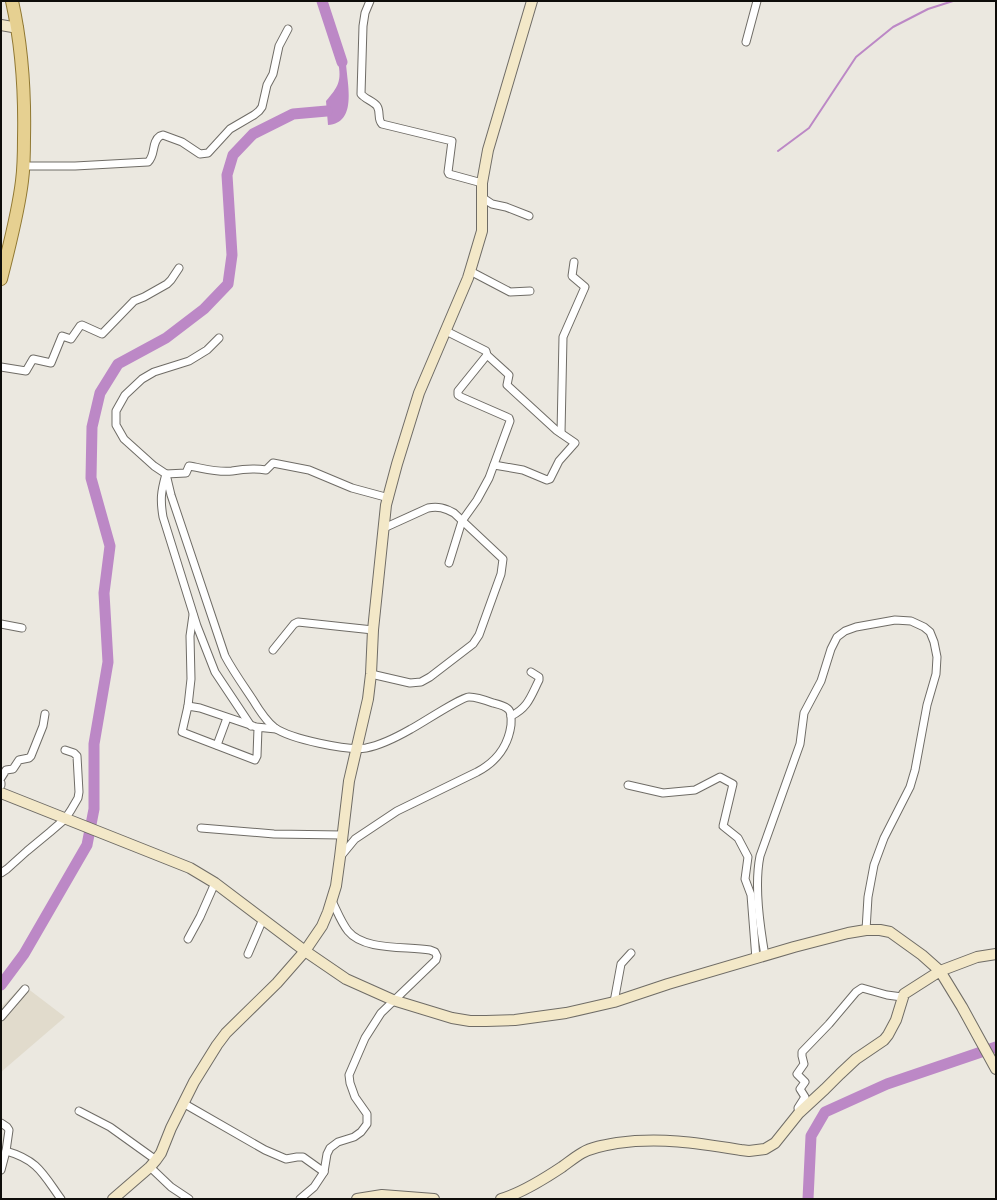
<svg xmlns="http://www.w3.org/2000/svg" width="997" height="1200" font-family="Lora,serif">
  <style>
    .built { fill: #e1dbcc }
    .water { fill: #bc88c6 }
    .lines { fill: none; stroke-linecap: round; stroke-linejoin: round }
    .stream { stroke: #bc88c6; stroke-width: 2 }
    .river { stroke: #bc88c6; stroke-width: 11 }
    .street-casing { stroke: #6f6c66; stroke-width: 9 }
    .secondary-casing { stroke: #6f6c66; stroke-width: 12 }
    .primary-casing { stroke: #907832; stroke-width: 14 }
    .street { stroke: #fff; stroke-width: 7 }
    .secondary { stroke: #f3e8c8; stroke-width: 10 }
    .primary { stroke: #e6d091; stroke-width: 12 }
  </style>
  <rect width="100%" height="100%" fill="#ebe8e0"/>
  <path class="built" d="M23,985L65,1017L1,1072V1007Z"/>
  <path class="water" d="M338,62L346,63C347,83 358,123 328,125L326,101C338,87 342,81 338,62Z"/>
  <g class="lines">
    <path class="stream" d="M778,151L809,128L856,57L893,27L928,9L953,1"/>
    <g class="river">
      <path d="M322,1L342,62"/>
      <path d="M1,985L24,954L87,845L94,809V744L108,662L104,593L110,546L91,478L92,427L100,393L118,364L166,338L204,309L228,284L232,255L227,175L233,155L253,134L293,114L327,111"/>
      <path d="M808,1199L811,1136L825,1112L887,1084L996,1047"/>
    </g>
    <defs>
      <g id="street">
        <path d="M370,1L365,13L363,26L361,94C365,99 373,101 377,106C381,112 377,119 382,124L452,141L448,172L449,174L482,183"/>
        <path d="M746,42L757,1"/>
        <path d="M23,166H75L148,162C156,155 151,142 160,136L163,135L182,142L200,154L208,153L230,129L254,115L259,111L262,107L267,85L273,74L279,46L288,29"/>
        <path d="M483,198L492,204L506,207L529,216"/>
        <path d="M470,271L510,292L530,291"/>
        <path d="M446,331L486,351L487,355L458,391V395L461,397L509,418L510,421L489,478L477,500L462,521L449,563"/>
        <path d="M219,338L207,350L189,361L154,372L142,379L125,395L116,411V425L124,439L154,466L166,474L171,495L225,656C233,671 243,685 253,700C259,710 266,721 275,728C291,739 347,751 366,748C382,745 397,737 411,729C421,724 461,697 469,697C477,697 485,700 493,703C497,704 506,706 509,710C512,714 511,720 511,725C508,747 496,762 477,772L397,811L355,839L341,856"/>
        <path d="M487,355L509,375L507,385L556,430L575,443L559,461L550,479L547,480L523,470L494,465"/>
        <path d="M1,367L26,371L33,359L51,363L62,336L71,339L80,326L82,325L102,334L134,301L144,297L167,284L171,280L179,268"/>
        <path d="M561,433L563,337L585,287L572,276L574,262"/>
        <path d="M1,624L22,628"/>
        <path d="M273,650L294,624L298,622L373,630"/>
        <path d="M371,674L410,683L421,682L430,677L473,644L479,635L501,574L503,559L454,513C445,508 438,506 428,508L384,528"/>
        <path d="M188,706L191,679L190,636L193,615"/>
        <path d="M511,716C528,708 531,696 539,680V677L531,672"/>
        <path d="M251,726L215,672L197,626L163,517C160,499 161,492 166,474L186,473L189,466C202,468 218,473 232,471C243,469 254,468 266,470L273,463L309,470L352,488L389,498"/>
        <path d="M258,728L257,756L255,760L182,732L188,706L200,708L256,727L276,729"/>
        <path d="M217,745L227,718"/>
        <path d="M1,778L6,770L13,769L19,760L29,758L31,756L43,726L45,714"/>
        <path d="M1,783V785"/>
        <path d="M628,785L663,793L695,790L720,777L733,784L723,826L738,838L748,857L745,879L751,895L756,959"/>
        <path d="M201,828L274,834L342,835"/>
        <path d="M1,873L7,869L27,851L50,832L65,819L71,810L78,798L79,792L77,756L74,753L65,750"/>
        <path d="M188,939L200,917L215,883"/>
        <path d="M248,954L263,919"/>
        <path d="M765,956C760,926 754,886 760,856L800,744L804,713L821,681L831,649L837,637L845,631L856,627L895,620L911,621L924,627L930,632L934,642L937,657L936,674L927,705L915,770L910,787L884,838L874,865L868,897L866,930"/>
        <path d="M614,1002L621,964L631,953"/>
        <path d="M1,1017L25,989"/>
        <path d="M183,1103L265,1150L286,1159L297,1157H303L324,1172L327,1154L330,1148L338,1142L354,1137L361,1132L367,1124V1114L355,1097L350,1083L349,1075L365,1038L381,1013L436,960L437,956L435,952L430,950C406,946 364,951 348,931C341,922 337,911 332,901"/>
        <path d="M79,1111L110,1127L156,1160"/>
        <path d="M799,1113L798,1108L805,1097L800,1089L805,1082L797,1074L804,1064L802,1056V1052L829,1024L856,992L862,988L887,995L902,997"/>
        <path d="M1,1123L7,1127L9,1130L6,1151L1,1170"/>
        <path d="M6,1151C38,1160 43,1174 61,1199"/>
        <path d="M150,1167L171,1187L189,1199"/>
        <path d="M300,1199L314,1187L324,1172"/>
      </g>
      <g id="secondary">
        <path d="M1,25L18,28"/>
        <path d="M1,793L190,868L215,883L305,951L346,979L393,1000L452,1018L470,1021H486L515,1020L566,1013L614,1002L668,984L794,947L848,933L866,930H880L890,932L922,955L940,971L977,957L996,954"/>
        <path d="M113,1199L150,1167L156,1160L161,1153L171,1128L194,1082L217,1045L226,1033L277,983L305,951L322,926L328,912L336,886L340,857L349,781L368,699L371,674L373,630L386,505L397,464L419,393L468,278L482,231V183L488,150L532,1"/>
        <path d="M357,1199L382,1195L434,1199"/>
        <path d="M501,1199C522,1193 544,1179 562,1167C569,1162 575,1157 582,1153C592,1147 605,1145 617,1143C661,1137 697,1143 741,1150L749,1151L765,1149L775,1143L799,1113L825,1089L840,1074L856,1059L884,1040L888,1035L896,1020L904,994L940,971L962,1007L996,1069"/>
      </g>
      <path id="primary" d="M1,279C9,247 18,214 22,181C24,166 24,152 24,138C25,91 22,46 12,1"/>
    </defs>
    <use href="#street" class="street-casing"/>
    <use href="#secondary" class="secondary-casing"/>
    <use href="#primary" class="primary-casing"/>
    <use href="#street" class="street"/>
    <use href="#secondary" class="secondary"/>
    <use href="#primary" class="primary"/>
  </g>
  <rect width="997" height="1200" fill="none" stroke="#0e0d0a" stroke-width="4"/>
</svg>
